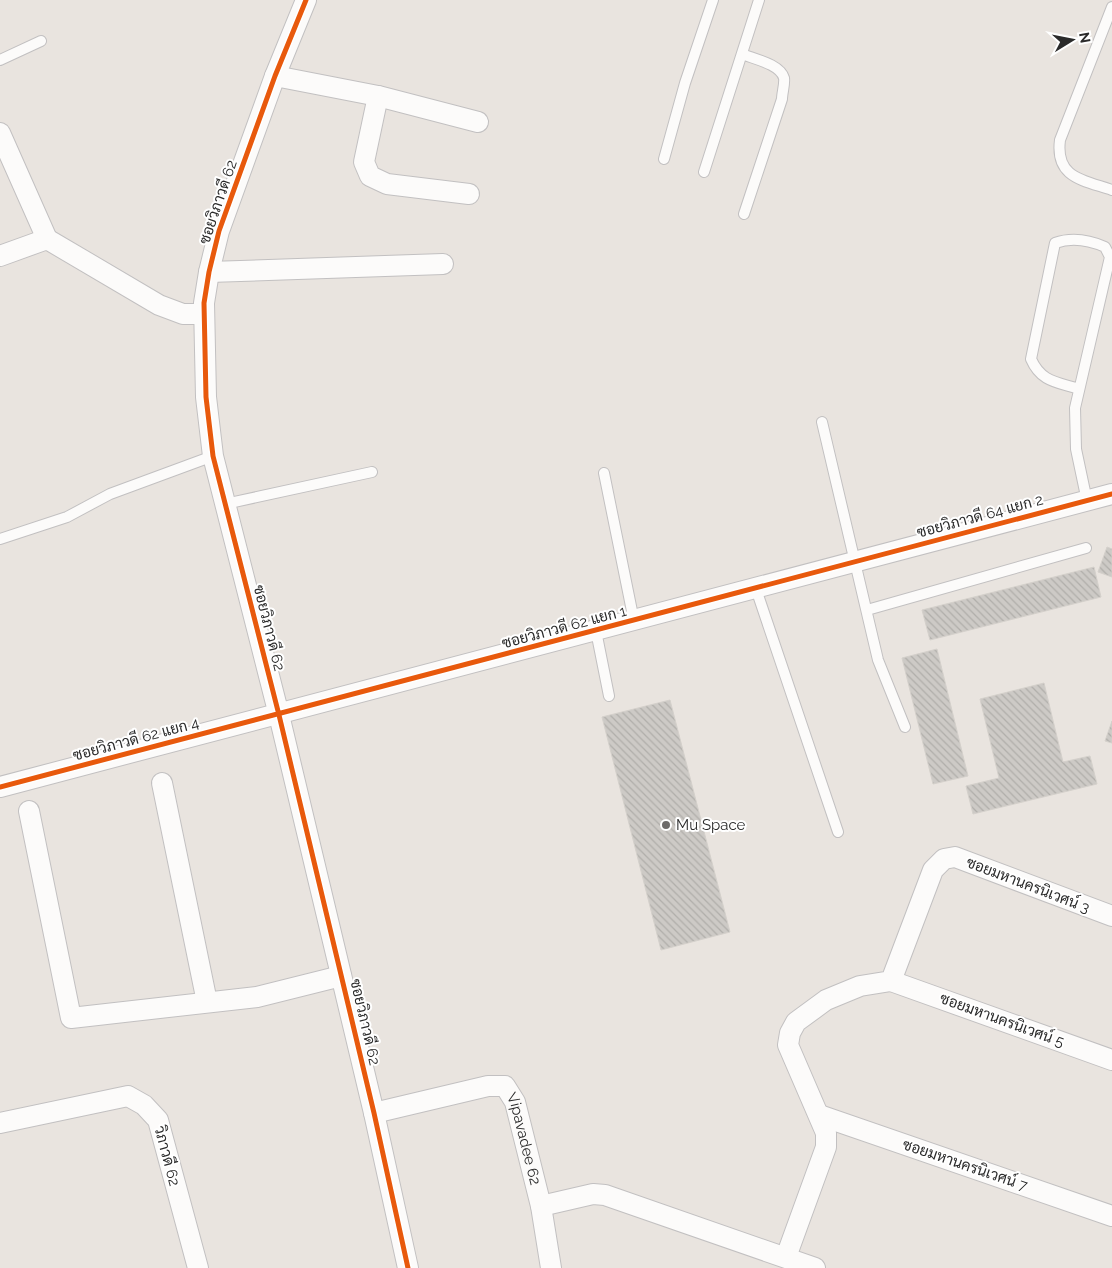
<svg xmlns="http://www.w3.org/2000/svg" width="1112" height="1268" font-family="Raleway,Sarabun,sans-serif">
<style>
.building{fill:url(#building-back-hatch);stroke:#d4d0cb}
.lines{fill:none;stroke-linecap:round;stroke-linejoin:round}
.lane-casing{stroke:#c2c0c1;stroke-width:12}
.street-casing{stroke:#c2c0c1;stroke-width:22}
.lane{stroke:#fcfbfa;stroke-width:10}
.street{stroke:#fcfbfa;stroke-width:20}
.cycleway-casing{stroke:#fff;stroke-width:8}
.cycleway{stroke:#e8590c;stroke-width:5}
.poi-dot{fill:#6d6b69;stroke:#fff;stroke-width:2}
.labels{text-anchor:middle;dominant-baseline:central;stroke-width:4;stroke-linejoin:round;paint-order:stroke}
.street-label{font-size:15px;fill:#2a2a2a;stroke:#fff}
.poi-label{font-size:15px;fill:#2a2a2a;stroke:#fff;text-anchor:start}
</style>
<defs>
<pattern id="building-back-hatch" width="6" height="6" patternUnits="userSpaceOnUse" patternTransform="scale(1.25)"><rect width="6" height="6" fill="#cdcac6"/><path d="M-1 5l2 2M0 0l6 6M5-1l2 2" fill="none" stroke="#b0aeaa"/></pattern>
</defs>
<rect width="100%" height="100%" fill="#e9e4df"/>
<path class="building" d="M1107,547L1112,549V577L1098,572Z
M1094,567L1101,597L930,640L922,610Z
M937,649L968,776L933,784L902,658Z
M1044,683L1063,762L1090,756L1097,784L973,814L966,786L999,778L980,699Z
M670,700L730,932L661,950L602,717Z
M1112,721V743L1105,741Z"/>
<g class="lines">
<g class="lane-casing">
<path id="lane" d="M1112,7L1060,140C1055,178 1083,180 1112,190
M742,54C754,59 780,64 784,78C785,84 782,93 782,99L744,214
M0,60L41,41
M664,159L685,83L713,0
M704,172L759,0
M1079,389C1057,382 1041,382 1031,359L1055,243C1072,237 1089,240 1105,247L1110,257L1075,408L1076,449L1087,501
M822,422L878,660L905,727
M604,473L634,621
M225,504L372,472
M0,539L67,517L110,494L213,456
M756,589L838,832
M867,610L1086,548
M596,631L609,696"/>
</g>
<g class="street-casing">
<g id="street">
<path d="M306,0L275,76L219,231L209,272L204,303L206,397L213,456L279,715L374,1113L408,1268"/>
<path d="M275,76L378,96L478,122"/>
<path d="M378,96L364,162L370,176L387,184L469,194"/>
<path d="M0,133L47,239"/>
<path d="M0,256L47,239L159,305L183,314H204"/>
<path d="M209,272L443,264"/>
<path d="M162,783L207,1002"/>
<path d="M0,787L1112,494"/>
<path d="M29,811L71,1018L257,997L341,976"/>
<path d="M891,981L1112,1060"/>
<path id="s1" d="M374,1113L488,1086H505L515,1102L541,1206L551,1268"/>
<path d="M819,1115L1112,1216"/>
<path d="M0,1123L128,1096L144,1105L158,1120L198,1268"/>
<path d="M541,1206L593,1194L605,1195L815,1268"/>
<path d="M786,1257L826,1147V1133L788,1045L790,1033L796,1022L826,1000L860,986L891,981L933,870L944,859L955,857L1112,916"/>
</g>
</g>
<use href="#lane" class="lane"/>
<use href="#street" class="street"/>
<g class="cycleway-casing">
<path id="cycleway" d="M306,0L275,76L219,231L209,272L204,303L206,397L213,456L279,715L374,1113L408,1268
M0,787L1112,494"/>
</g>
<use href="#cycleway" class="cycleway"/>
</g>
<circle class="poi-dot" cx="666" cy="825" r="5"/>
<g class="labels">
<g class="street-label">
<text transform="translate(218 202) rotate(-71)">ซอยวิภาวดี 62</text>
<text transform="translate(980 516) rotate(-15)">ซอยวิภาวดี 64 แยก 2</text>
<text transform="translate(564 627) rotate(-15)">ซอยวิภาวดี 62 แยก 1</text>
<text transform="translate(269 628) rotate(76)">ซอยวิภาวดี 62</text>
<text transform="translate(136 739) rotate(-15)">ซอยวิภาวดี 62 แยก 4</text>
<text transform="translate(1028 885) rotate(21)">ซอยมหานครนิเวศน์ 3</text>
<text transform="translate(1002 1020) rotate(20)">ซอยมหานครนิเวศน์ 5</text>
<text transform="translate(365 1022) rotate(77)">ซอยวิภาวดี 62</text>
<text stroke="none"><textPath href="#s1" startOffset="191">Vipavadee 62</textPath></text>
<text transform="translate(167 1156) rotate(75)">วิภาวดี 62</text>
<text transform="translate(965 1165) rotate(19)">ซอยมหานครนิเวศน์ 7</text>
</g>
<g class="poi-label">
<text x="676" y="825">Mu Space</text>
</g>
</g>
<g transform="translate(1072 40) rotate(80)" stroke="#ffffff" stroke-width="4" paint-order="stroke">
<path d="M0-4L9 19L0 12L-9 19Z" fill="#2a2a2a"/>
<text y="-8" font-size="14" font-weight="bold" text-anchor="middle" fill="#2a2a2a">N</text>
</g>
</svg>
